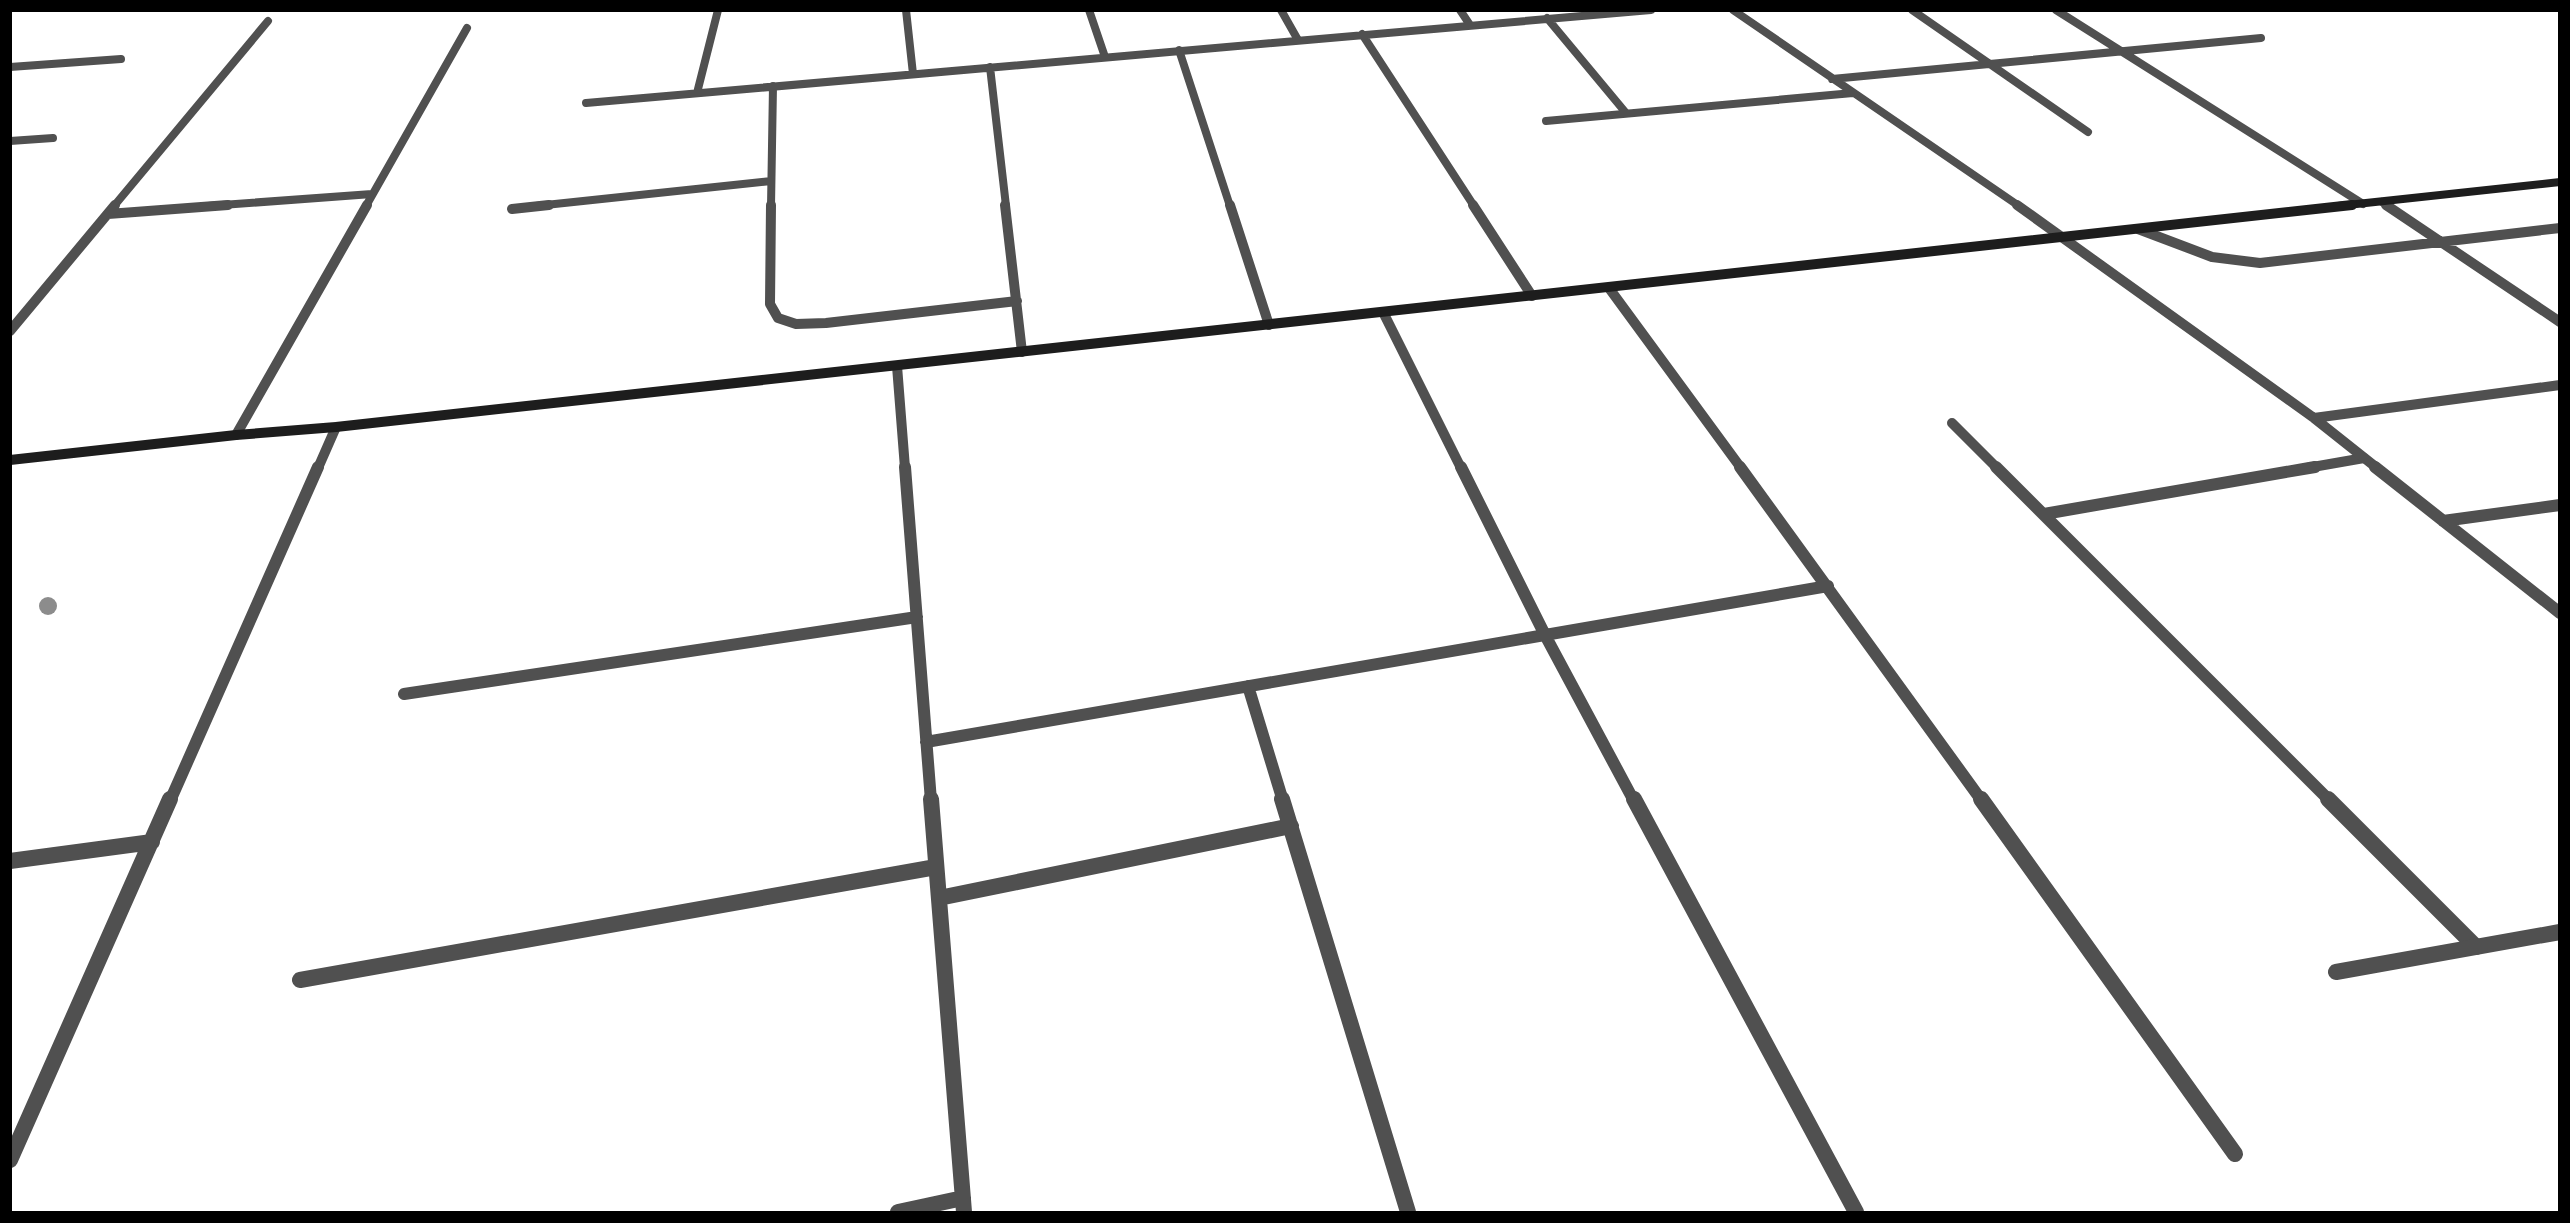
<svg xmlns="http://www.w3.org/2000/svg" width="2570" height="1223" font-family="'PT Sans Narrow',sans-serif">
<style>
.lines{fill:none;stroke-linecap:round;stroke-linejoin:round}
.lane-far2{stroke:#505050;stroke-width:10}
.lane-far1{stroke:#505050;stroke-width:12}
.lane{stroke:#505050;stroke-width:16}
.street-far3{stroke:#505050;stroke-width:8}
.street-far2{stroke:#505050;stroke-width:10}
.street-far1{stroke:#505050;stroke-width:12}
.street{stroke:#505050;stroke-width:16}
.secondary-far1{stroke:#1d1d1d;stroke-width:8}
.secondary{stroke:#1d1d1d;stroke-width:10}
.tree{fill:#8c8c8c}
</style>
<rect width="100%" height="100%" fill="#fff"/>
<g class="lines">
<path class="lane-far2" d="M1952,423L1997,468
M2307,468L2364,458"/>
<path class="lane-far1" d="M1996,467L2330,801
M2044,514L2315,467"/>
<path class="lane" d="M2328,799L2476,947"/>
<path class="street-far3" d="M906,10L913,74
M1089,10L1105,57
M1281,10L1298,40
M1460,10L1470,25
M1733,10L2019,206
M1912,10L2088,132
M2056,10L2363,204
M1547,18L1626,113
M1362,34L1474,206
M1179,50L1230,206
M10,67L121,59
M990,67L1006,206
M1832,79L2261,38
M697,93L718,10
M586,103L1651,10
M1546,121L1853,93
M10,141L53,138
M2382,202L2389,206
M114,206L268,21
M208,206L372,194
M366,206L467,28
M536,206L771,181
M771,206L773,86"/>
<path class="street-far2" d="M771,205L770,304L778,318L796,324L826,323L1017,301
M1005,205L1022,352
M1230,205L1269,325
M1473,205L1532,296
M2017,205L2314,418L2377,468
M2386,205L2560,322
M512,209L549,205
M108,214L228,205
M2138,229L2212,257L2260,263L2560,228
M1609,288L1741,468
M1383,312L1461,468
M10,331L115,205
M897,366L905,468
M2314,418L2560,385
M236,435L367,205
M318,468L336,427"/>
<path class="street-far1" d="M905,467L931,801
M1461,467L1545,635L1634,801
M1740,467L1982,801
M2375,467L2560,613
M2443,521L2560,505
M1248,686L1283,801
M404,694L917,617
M926,742L1828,586
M170,801L318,467"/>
<path class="street" d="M931,799L964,1212
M1282,799L1408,1212
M1634,799L1856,1212
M1981,799L2235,1154
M10,861L152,842
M939,898L1291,826
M2336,972L2560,932
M300,980L936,867
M10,1160L170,799
M898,1212L963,1198"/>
<path class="secondary-far1" d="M2338,206L2560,182"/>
<path class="secondary" d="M10,460L236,435L336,427L2352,205"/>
</g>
<circle class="tree" cx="48" cy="606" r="9"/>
<rect width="2570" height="1223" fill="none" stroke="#000000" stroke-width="24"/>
</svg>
